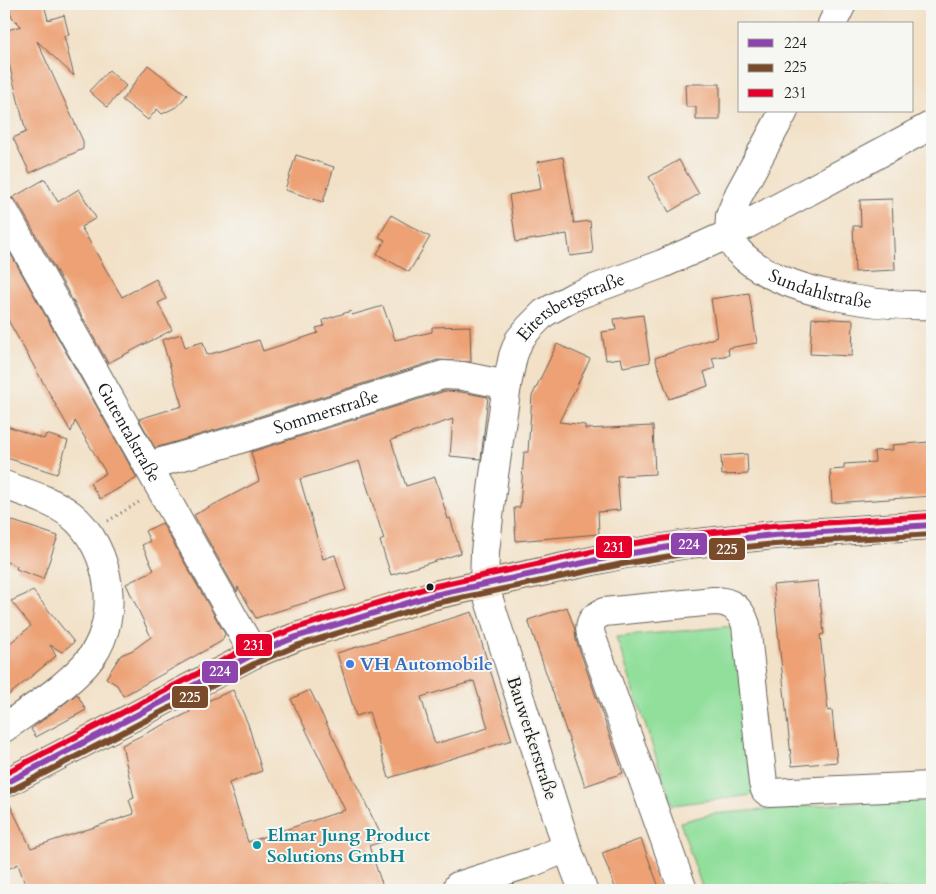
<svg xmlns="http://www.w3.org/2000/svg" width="936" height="894" font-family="Cardo,serif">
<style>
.green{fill:#92df9c;stroke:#577e5c}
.building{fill:#eda175;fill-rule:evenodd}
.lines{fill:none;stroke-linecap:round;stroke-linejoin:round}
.minor-casing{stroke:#676158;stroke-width:30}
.major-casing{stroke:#676158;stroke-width:30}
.path{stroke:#676158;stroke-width:3;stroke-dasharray:1 4;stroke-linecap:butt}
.minor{stroke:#fff;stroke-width:28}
.major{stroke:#fbbd6e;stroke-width:28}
.bus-1-casing{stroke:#f6f6f2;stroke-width:10}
.bus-2-casing{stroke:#f6f6f2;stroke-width:10}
.bus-3-casing{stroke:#f6f6f2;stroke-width:10}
.bus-1{stroke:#8e44ad;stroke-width:6}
.bus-2{stroke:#7a4b2a;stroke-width:6}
.bus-3{stroke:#e4002b;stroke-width:6}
.bus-dot{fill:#1c1c1c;stroke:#f6f6f2;stroke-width:2}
.shop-dot{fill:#3f7fe0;stroke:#f6f6f2;stroke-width:2}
.culture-dot{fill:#0f9aa8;stroke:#f6f6f2;stroke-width:2}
.labels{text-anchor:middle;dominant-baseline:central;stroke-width:4;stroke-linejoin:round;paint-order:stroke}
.street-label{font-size:18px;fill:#1c1c1c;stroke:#f6f6f2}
.shop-label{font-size:18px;font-weight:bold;fill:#366cbe;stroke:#f6f6f2;text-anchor:start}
.culture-label{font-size:18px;font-weight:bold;fill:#0d838f;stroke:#f6f6f2;text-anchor:start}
.line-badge{stroke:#f6f6f2;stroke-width:2}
.badge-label{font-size:14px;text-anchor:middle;font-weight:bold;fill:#fff}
</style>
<rect width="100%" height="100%" fill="#f6f6f2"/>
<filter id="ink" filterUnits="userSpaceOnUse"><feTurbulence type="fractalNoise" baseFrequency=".02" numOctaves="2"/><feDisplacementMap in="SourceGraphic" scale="10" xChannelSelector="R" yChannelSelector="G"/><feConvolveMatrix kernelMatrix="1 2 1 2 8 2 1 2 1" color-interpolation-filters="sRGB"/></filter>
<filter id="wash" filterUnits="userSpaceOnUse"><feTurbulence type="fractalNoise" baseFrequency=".0096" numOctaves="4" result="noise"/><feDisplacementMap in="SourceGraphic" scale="20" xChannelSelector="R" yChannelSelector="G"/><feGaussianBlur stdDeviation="1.12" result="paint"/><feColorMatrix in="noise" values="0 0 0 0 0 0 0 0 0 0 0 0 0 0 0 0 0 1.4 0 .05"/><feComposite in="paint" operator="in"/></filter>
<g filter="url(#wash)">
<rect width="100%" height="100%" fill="#f2e1c7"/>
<path class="green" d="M735,626L753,795L672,805L616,637Z
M932,796V890H703L680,822L712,814Z"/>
<g id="blocks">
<path class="building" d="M8,4H44L48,20L64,15L69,35L64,36L74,76L37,41L83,141V149L30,173L13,138L26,132L4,44V31L21,26L12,17Z
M148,65L187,95L178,106L162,114L157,109L148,120L122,100Z
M109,70L126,86L107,107L89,91Z
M685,84H720V120H696V107H686Z
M296,155L334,167L323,202L285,190Z
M563,157L574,223L590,221L593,253L570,256L567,234L516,242L509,195L541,189L537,162Z
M679,160L699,194L669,212L649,177Z
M45,179L58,202L79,189L96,218L81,227L122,297L156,279L166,299L158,303L172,330L108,363L18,203L12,198Z
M892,199L895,270L855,272L853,226H861L860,200Z
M391,215L430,237L409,272L377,254L385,240L379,237Z
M4,242L137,478L100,499L90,483L106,473L75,421L71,432L4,313Z
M749,293L757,343L728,348L729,355L712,358L715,368L704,372L708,386L669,399L655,358L717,337L711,299Z
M383,306L395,340L432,332V327L470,326L471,362L438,360L229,426L155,448L139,419L182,406L162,340L181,334L185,347L203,342L207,355L259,340L263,351L318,333L316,328L324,326L323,320L351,311L352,315Z
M643,315L650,362L623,367L621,358L606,360L602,332L616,330L614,319Z
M812,318L853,320L852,356L810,354Z
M557,344L590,359L559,422L585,425V429L653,426L655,474L617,476L620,510L598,512L599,534L516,541L514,508L520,507L524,452H528L532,396Z
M445,391L461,392L488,397L481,459L450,456L453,419L391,440L406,486L435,477L448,519L450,518L461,553L391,575L380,541L384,539L359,461L300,479L323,559L335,555L346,590L256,618L238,587L237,592L194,515L259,481L251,452Z
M4,425L44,439L46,434L68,441L57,474L4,457Z
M930,442L931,457H932V496L832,503L830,470L844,469V464L875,462L874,451L893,450L892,445Z
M747,454L748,474L722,475L721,456Z
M4,518L58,536L43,579L16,569L17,566L4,561Z
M162,523L225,634L222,641L123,696L117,685L106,678L121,655L133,650L151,637L126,584L154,570L142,545L150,541L145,531Z
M818,581L824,634L820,635L828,711L832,710L837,762L792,766L773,585Z
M33,591L74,642L62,652L50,645L56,656L4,699V648L31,626L11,601Z
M567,607L575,630L576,640L623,773L585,786L528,620Z
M472,612L512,740L389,778L369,712L356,716L337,653ZM474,681L488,728L435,744L421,697Z
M233,690L248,724L262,771L229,783L248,842L345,810L291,699L310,690L384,841L369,846L384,890H27L18,864L4,871V800L7,799L31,848L134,814L129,800L134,798L122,745L190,712L189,709Z
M77,694L86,710L36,737L31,729Z
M641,839L660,890H616L602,853Z"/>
</g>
</g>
<g filter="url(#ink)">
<use href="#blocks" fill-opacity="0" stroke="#676158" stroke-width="1"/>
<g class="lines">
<g class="minor-casing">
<g id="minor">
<path d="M832,24L842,4"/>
<path id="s1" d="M4,211L254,654"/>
<path id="s2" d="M729,234C731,240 734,247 738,251C777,293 877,307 932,305"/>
<path d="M729,234L730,216L739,194L784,111"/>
<path id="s3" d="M148,466L234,441L443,375L463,376L507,385"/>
<path d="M4,485C26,493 51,500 70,514C113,548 123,624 85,665C62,690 31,709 4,728"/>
<path d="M460,890L458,886L533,862L567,848"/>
<path id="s4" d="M583,890L567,848L484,584L485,552L493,482L507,385L513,356L519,340L529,328L544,313L575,296L662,264L729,234L932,125"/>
<path d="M683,890L591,635C588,622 593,617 604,612L714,601C731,601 741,609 746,625L763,783L765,790L769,793L932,786"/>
</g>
</g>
<g class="major-casing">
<path id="major" d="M4,784L254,654L296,637L430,596L620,555L688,544L774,535L932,525"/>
</g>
<path class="path" d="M108,521L139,502"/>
<use href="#minor" class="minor"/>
<use href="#major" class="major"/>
<g class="bus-1-casing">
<path id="bus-1" d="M4,784L254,654L296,637L430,596L620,555L688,544L774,535L932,525"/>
</g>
<g class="bus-2-casing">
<path id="bus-2" d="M8,792L258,662L299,645L432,604L622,564L689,553L775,544L932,534"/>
</g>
<g class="bus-3-casing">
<path id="bus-3" d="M4,774L251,646L293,629L427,588L618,546L687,535L773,526L931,516"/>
</g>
<use href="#bus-1" class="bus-1"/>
<use href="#bus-2" class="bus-2"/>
<use href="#bus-3" class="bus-3"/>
</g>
</g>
<circle class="bus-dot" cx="430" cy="587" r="4.5"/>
<circle class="shop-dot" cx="350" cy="664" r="5"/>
<circle class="culture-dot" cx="257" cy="845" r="5"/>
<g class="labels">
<g class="street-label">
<text stroke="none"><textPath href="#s2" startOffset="112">Sundahlstraße</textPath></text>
<text stroke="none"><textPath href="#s4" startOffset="632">Eitersbergstraße</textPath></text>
<text stroke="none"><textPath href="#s3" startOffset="186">Sommerstraße</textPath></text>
<text stroke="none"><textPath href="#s1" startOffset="254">Gutentalstraße</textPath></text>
<text transform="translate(532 738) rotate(72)">Bauwerkerstraße</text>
</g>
<g class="shop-label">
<text x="360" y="664">VH Automobile</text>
</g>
<g class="culture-label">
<text x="267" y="835">Elmar Jung Product<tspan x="267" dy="21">Solutions GmbH</tspan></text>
</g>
</g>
<g class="line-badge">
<rect x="670" y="532" width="38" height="24" rx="5" fill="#8e44ad"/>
<rect x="595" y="535" width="38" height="24" rx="5" fill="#e4002b"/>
<rect x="708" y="537" width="38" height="24" rx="5" fill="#7a4b2a"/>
<rect x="235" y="633" width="38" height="24" rx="5" fill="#e4002b"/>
<rect x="201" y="660" width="38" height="24" rx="5" fill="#8e44ad"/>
<rect x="171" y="685" width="38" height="24" rx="5" fill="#7a4b2a"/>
</g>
<g class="badge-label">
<text x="689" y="549">224</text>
<text x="614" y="552">231</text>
<text x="727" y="554">225</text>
<text x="254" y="650">231</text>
<text x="220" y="676">224</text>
<text x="190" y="702">225</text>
</g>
<rect width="936" height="894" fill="none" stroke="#f6f6f2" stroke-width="20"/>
<rect x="738" y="22" width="175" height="90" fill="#f6f6f2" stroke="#9f9f9c"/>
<rect x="748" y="39" width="25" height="8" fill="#8e44ad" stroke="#9f9f9c"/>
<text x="784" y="48" font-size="15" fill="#1c1c1c">224</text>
<rect x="748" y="64" width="25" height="8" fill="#7a4b2a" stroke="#9f9f9c"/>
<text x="784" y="72" font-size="15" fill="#1c1c1c">225</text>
<rect x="748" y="89" width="25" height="8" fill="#e4002b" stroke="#9f9f9c"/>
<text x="784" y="98" font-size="15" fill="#1c1c1c">231</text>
</svg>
